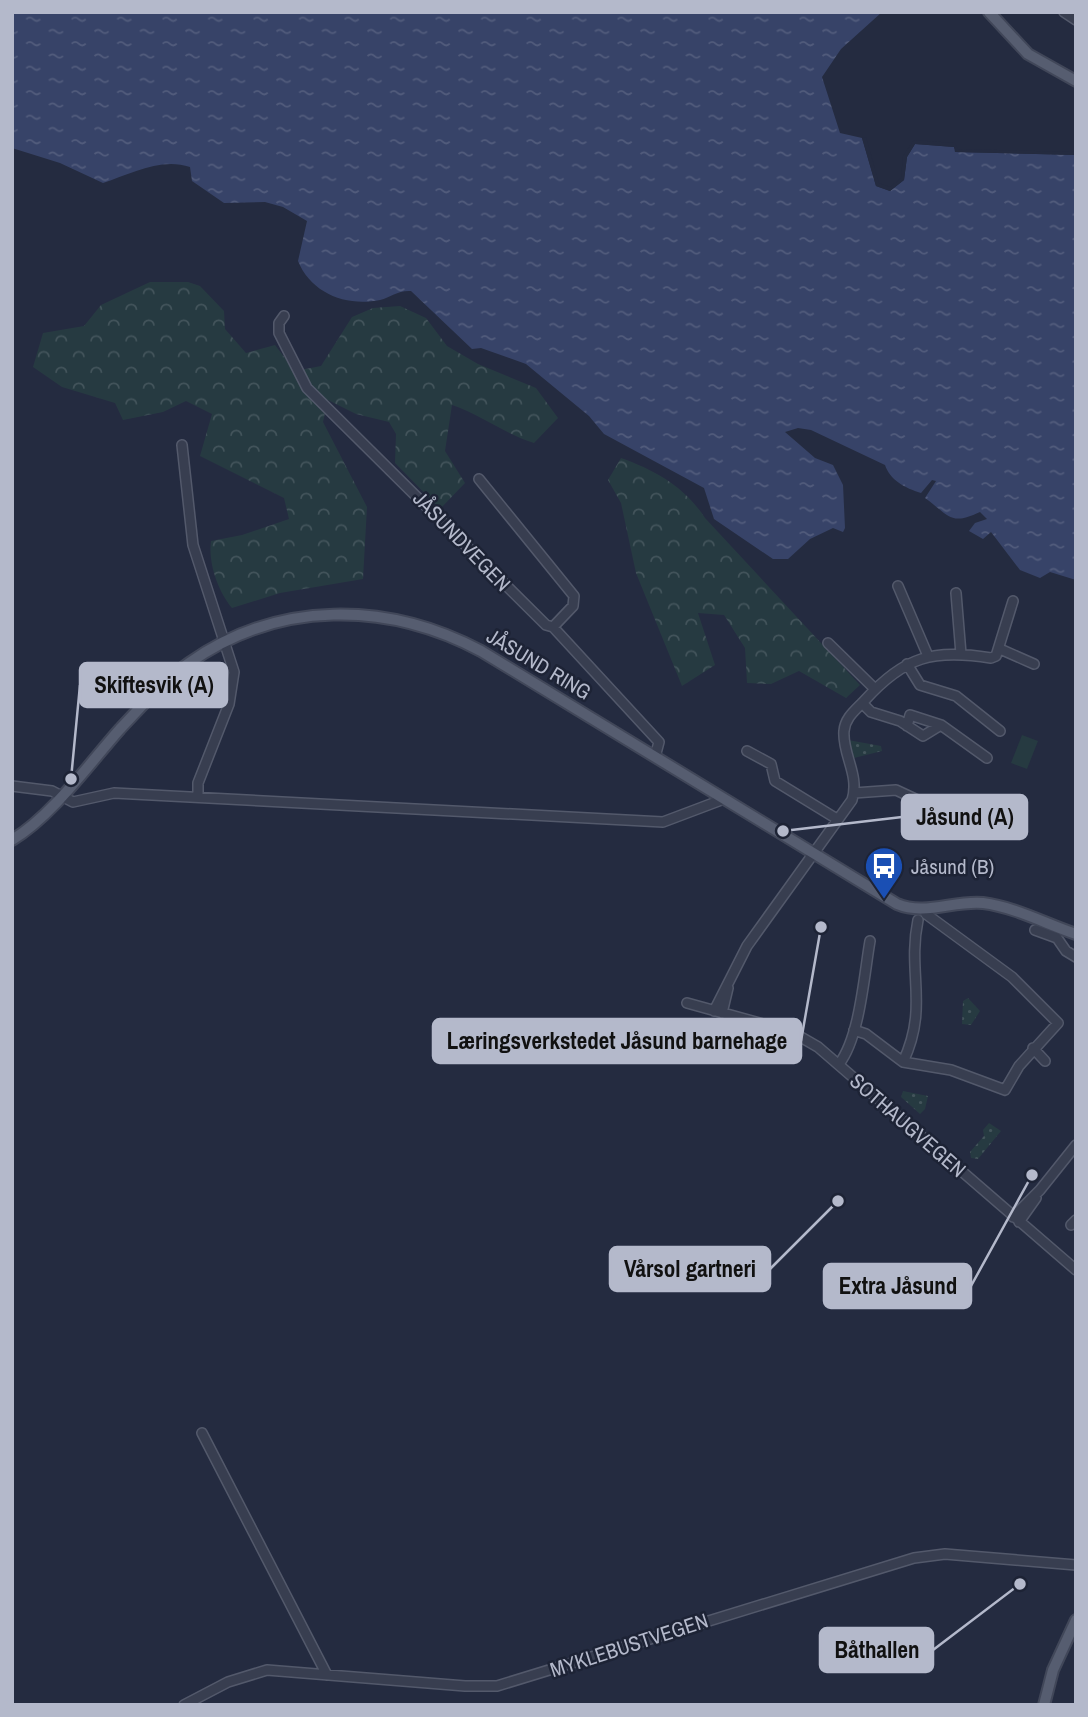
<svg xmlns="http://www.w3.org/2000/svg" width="1088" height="1717" font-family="'Archivo Narrow',sans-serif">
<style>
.forest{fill:url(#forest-crowns)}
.park{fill:url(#park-dots)}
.pitch{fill:#263a41}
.water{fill:url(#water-ripples)}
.pier{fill:#242b40}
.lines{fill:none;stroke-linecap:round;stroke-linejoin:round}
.minor-casing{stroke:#53596b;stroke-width:12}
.major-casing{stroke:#414759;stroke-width:14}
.minor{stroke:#383e50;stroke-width:9}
.major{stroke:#565d70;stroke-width:10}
.labels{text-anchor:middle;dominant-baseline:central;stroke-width:5;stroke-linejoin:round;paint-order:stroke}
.street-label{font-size:21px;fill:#b4b9cb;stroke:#1d2335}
.poi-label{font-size:21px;fill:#b4b9cb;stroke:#1d2335;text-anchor:start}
.leader{fill:none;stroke:#b4b9cb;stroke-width:2.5}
.callout-dot{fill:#b4b9cb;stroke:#1d2335;stroke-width:2.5}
.callout{fill:#b4b9cb;stroke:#b4b9cb;stroke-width:2.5}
.callout-label{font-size:23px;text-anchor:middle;font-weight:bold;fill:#111}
</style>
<defs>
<pattern id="forest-crowns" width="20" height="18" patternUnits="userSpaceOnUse" patternTransform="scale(1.75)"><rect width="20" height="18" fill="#263a41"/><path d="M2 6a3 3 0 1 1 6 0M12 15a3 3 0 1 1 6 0" fill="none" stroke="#43545b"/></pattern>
<pattern id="park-dots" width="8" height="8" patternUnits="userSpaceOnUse" patternTransform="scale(1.75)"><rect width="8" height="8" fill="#263a41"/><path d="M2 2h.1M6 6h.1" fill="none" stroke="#43545b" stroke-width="1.8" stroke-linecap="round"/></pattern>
<pattern id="water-ripples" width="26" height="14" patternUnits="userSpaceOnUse" patternTransform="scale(1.75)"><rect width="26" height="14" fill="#374368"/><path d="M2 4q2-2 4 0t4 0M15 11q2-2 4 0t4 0" fill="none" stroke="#525c7c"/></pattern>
</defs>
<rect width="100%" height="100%" fill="#242b40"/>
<path class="forest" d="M150,282H188L200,286L224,311L225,329L246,353L275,345L295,371L321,366L352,317L373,308L400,306L426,318L447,346L478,364L536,388L558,418L534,443C505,434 481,415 452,405L445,451L465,483L440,509L395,463L396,434L389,422L356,414L328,400L323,422L367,507L363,579L280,593L232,608C218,591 208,563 211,541L242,535L289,519L284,498L200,456L212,414L186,401L163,412L123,420L115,403L62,387L33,367L43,333L84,326L101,305Z
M621,458C655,470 685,487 705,518L860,685L846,698L799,671L771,684L747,683L745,648L724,615L698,613L715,665L682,686L636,573L621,503L608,480Z"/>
<path class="park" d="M848,740L881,746L882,751L854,758Z
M968,998L980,1011L971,1025L962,1024L963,1001Z
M903,1091L928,1096L925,1109L920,1114L901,1097Z
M989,1123L1001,1131L978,1159L971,1158L970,1152L984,1136L983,1130Z"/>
<path class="pitch" d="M1022,735L1038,741L1027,769L1011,763Z"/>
<path class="water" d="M12,12H882L841,49L822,77L840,133L862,138L876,186L890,191L904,180L907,157L915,144L954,147L956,152L1076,155V580L1050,572L1040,578L1020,570L991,532L983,539L969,531L975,523L987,519L980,512C950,526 950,516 925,498L936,481L932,480L921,493C905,488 890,480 885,465L811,430L798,428L785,432L815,458L833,465L843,485L845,528L843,532L833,528L810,539L788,559H773L714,519L704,488L604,434L589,416L526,364L481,348L472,349L411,291C398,290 391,297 380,300C346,307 311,293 298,261L307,221L283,207L265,202L224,203L192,181L190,167C161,157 130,174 103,183L60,163L12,148Z"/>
<path class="pier" d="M866,137L879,183L890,187L901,178L903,156L914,140L955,143L958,149L1076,152V155L955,152L954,147L915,144L907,157L904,180L890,191L876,186L862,138Z"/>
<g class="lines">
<g class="minor-casing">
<path id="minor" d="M1064,12L1076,20
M284,316L279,323V333L307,388L546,625L553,627L659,742L655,757
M182,445L193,545L234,672L229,704L198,783V797
M479,479L574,596L573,606L553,627
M898,586L928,656
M956,593L961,654
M828,643L875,689
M1000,649L1034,664
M907,664L920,685L956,696L1000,731
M862,703L871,712L900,721L923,736L941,725
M907,726L910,715L941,725L987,758
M747,751L771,764L775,781L837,819
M12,786L52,791L73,802L114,793L663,822L724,799
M854,793L896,790L924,803
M1035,930L1057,938L1066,951L1076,957
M687,1003L792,1032L818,1047L1076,1270
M714,1011L747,946L852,800C860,775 842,754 844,731C845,717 857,709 865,700C905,656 933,649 991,658L996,656L1013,601
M722,1013L728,988
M854,1030L866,1034L903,1062L951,1070L1005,1090L1019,1066L1058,1023L1012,977L926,914L925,909
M1033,1048L1045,1061
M903,1062C929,1007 907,973 918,920
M839,1064C860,1037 864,975 870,941
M1013,1217L1040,1190L1076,1145
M1019,1222L1036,1198
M1071,1225L1076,1220
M202,1433L327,1675
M184,1705L228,1682L267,1670L465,1686H497L914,1558L945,1554L1076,1565"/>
</g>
<g class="major-casing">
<path id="major" d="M989,12L1028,54L1076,81
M12,840C52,816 89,764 120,729C142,706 163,681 189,663C278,600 387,601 481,651L897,904C925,916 954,900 983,903C1015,907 1046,924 1076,934
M1044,1705L1053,1670L1076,1620"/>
</g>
<use href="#minor" class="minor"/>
<use href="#major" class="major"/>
</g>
<defs>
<g id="bus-pin" transform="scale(2.0125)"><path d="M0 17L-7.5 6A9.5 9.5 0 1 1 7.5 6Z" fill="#1a4fb4" stroke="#1d2335"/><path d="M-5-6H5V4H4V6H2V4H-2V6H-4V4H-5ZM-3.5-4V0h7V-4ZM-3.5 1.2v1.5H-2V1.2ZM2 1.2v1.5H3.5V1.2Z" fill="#fff"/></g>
</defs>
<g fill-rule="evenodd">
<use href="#bus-pin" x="884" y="866"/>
</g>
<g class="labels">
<g class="street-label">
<text transform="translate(462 541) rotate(46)">JÅSUNDVEGEN</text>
<text transform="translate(539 664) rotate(31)">JÅSUND RING</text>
<text transform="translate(908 1125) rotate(41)">SOTHAUGVEGEN</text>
<text transform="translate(629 1645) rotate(-18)">MYKLEBUSTVEGEN</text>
</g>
<g class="poi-label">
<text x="911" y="866">Jåsund (B)</text>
</g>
</g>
<path class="leader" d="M71 779L80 685M783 831L902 817M821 927L801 1041M838 1201L770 1269M1032 1175L971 1286M1020 1584L933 1650"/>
<g class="callout-dot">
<circle cx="71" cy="779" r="7"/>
<circle cx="783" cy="831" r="7"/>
<circle cx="821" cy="927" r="7"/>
<circle cx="838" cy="1201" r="7"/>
<circle cx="1032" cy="1175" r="7"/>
<circle cx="1020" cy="1584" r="7"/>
</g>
<g class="callout">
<rect x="80" y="663" width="147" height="44" rx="7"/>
<rect x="902" y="795" width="125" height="44" rx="7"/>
<rect x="433" y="1019" width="368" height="44" rx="7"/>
<rect x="610" y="1247" width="160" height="44" rx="7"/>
<rect x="824" y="1264" width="147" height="44" rx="7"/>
<rect x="820" y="1628" width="113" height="44" rx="7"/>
</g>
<g class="callout-label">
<text x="154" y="693">Skiftesvik (A)</text>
<text x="965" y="825">Jåsund (A)</text>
<text x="617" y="1049">Læringsverkstedet Jåsund barnehage</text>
<text x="690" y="1277">Vårsol gartneri</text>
<text x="898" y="1294">Extra Jåsund</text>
<text x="877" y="1658">Båthallen</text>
</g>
<rect width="1088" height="1717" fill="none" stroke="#b4b9cb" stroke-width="28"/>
</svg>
